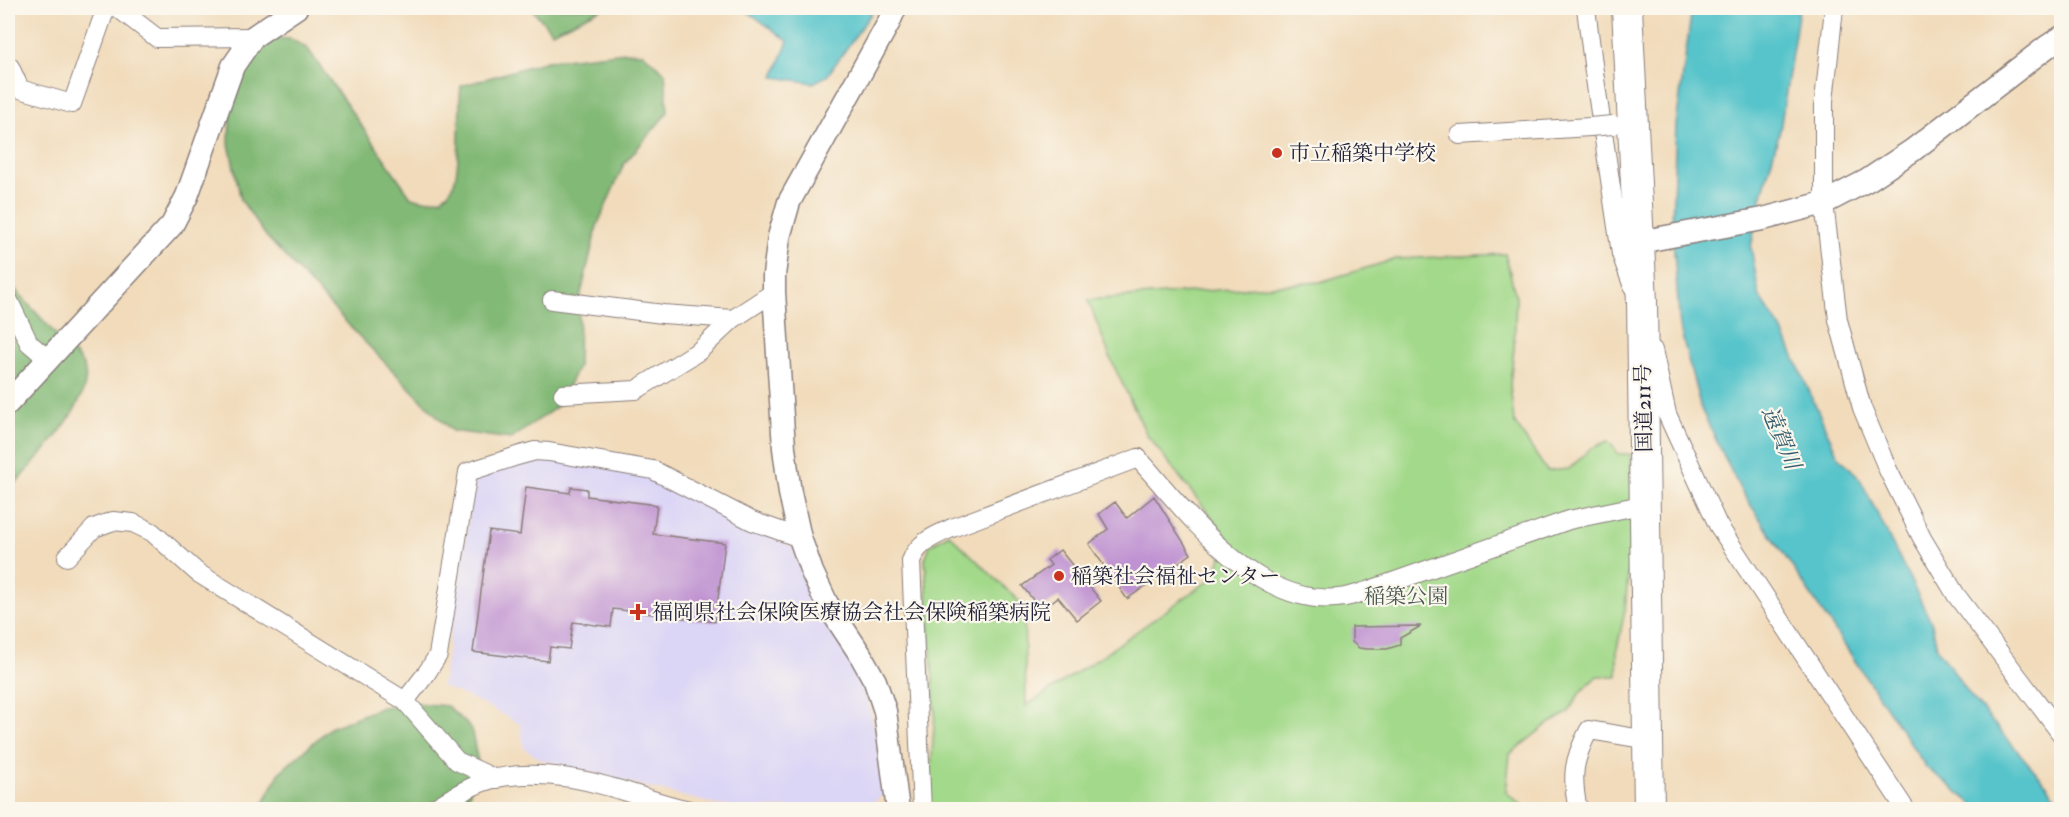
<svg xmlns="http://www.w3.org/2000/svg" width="2069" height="817" font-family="'IM FELL Double Pica','Noto Serif JP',serif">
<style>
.built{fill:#dcd6f6}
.green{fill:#a3d98a;stroke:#627e62;stroke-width:1.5}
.forest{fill:#82b976;stroke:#526e58;stroke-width:1.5}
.water{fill:#56c4ca;stroke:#3c7382;stroke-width:1.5}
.building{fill:#bf93d2}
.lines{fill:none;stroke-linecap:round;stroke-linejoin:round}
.minor-casing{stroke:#8a7e7b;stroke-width:20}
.tertiary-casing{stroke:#8a7e7b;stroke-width:25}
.trunk-casing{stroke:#8a7e7b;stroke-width:32}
.minor{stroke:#fff;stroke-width:18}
.tertiary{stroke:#fff;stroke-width:22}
.trunk{stroke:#fff;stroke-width:30}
.minor-bridge-casing{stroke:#8a7e7b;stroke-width:20;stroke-linecap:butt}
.minor-bridge{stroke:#fff;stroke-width:18}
.poi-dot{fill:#c8321e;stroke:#fbf7ec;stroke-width:2}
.labels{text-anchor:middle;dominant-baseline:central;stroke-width:4.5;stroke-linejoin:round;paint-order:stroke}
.poi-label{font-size:21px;fill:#22223b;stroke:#fbf7ec;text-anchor:start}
.street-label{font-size:21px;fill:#22223b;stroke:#fbf7ec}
.park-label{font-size:21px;fill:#495953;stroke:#fbf7ec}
.water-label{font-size:22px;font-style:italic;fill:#345b6d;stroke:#fbf7ec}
</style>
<rect width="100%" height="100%" fill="#fbf7ec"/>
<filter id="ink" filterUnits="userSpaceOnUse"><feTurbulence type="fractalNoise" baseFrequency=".0167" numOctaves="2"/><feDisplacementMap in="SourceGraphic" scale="12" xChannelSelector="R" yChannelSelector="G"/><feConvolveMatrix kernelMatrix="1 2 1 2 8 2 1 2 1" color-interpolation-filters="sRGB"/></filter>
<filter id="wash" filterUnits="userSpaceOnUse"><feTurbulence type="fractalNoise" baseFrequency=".008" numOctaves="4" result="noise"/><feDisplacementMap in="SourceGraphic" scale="24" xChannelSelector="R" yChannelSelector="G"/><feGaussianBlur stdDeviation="1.35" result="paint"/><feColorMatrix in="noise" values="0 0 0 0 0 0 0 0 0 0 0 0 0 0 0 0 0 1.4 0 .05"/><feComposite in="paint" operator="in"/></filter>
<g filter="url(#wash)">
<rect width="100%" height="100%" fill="#f1dbbb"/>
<path class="built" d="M537,457L654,475L779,541L792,546L808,592L863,681L875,731L884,784V794L873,803L850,808H744L717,805L542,760L524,748L520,724L477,701L442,686L475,480Z"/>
<path class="green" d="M1505,254L1516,297L1514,349L1510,384L1514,422L1547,471L1569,469L1590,449L1608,441L1619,454H1630L1634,505L1625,610L1617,649V676H1597L1579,694L1568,713L1548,724L1510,754L1506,792L1527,809H928L935,712L925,559L930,545L949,534L1024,606L1026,706L1099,658L1215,576L1227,537L1147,435L1112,362L1088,300L1320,282L1396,259Z"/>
<path class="forest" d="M531,8H603L552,32Z
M273,38L291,39L308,49L411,197L423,200L441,199C444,196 449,193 451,189C462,174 458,108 461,86L547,61L626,52L643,53L665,73L668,112L624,164L597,226L579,302L578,367L558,406L511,439L452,431L357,334L266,236L241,200L229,144L230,112L240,82L257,48Z
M8,285H11C30,306 49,326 67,347C72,352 79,358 83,365C100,398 29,468 8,491Z
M415,703L447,706L471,728L478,762L469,795L456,809L260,810L280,772L330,728L382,707Z"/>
<path class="water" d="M732,8H875L827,76L813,83L774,77L788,41L747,11Z
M1692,8H1799L1780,130L1760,202L1751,247L1759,295L1784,334L1838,456L1859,477L1910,579L1932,624L1937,648L1972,698L2047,785L2061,806V809H1979L1926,767L1740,489L1701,409L1680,328L1672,224L1676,125Z"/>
<g id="blocks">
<path class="building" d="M526,487L570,493L571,487L587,489V496L657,505L653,534L725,543L715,622L613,609L611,627L573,622L569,649L550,647L548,661L473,652L489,531L520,535Z
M1154,496L1191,554L1127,599L1089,544L1108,529L1099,514L1115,502L1127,518Z
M1060,550L1101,601L1077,620L1058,597L1041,610L1022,586L1051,565L1047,560Z
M1421,626L1400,638V645L1387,649H1367L1359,648L1352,642V627Z"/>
</g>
</g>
<g filter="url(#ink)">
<use href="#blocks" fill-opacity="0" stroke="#8a7e7b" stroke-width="1.5"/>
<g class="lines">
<g class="minor-casing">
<path id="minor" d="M118,8L157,38L253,37
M1586,8L1594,72L1621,254L1633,287
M1834,8L1824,101V203L1838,320L1862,408L1888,470L1922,538L1956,595L2062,735
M8,67H10L20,89L72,104L106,8
M1460,135L1590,127
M8,299L29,343L49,360
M552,300L663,314L733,319L774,292
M1653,350L1667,414L1718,525L1906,810
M563,394L636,390L699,351L733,319
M67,557L94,528L113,521L133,523L152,532L198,573L405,701L457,761L496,779
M405,701L426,674L438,655L468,472L517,456L535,451L549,452L653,470L752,521L800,538
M431,810C451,798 474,783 497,778C533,771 575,777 610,787C637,794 663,805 690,810
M922,810L911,561C918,542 934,536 952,528L1138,458C1188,514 1259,612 1345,597C1352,596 1360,593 1367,591L1569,520L1646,504
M1578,810C1571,776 1573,760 1589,730L1648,740"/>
</g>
<g class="tertiary-casing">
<path id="tertiary" d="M895,8L888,24L789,202L779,237L774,275V292L784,448L790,493L800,538L812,572L827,604L860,654L875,681L885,711L898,810
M1639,242L1763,219L1824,203L1868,180L1913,150L2048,46L2062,37
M8,403L172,225L187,196L233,66L253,37L296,8"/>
</g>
<g class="trunk-casing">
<path id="trunk" d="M1627,8L1642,302L1649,810"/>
</g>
<use href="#minor" class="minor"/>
<use href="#tertiary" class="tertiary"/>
<use href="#trunk" class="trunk"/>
<g class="minor-bridge-casing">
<path id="minor-bridge" d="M1590,127L1613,125"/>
</g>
<use href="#minor-bridge" class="minor-bridge"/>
</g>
</g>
<g class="poi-dot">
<circle cx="1277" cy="153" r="6"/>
<circle cx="1059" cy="576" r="6"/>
<path d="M635 603h6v6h6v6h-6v6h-6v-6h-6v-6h6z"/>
</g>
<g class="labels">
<g class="poi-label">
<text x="1289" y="153">市立稲築中学校</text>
<text x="1071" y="576">稲築社会福祉センター</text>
<text x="652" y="612">福岡県社会保険医療協会社会保険稲築病院</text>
</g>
<g class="street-label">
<text transform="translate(1644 408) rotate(-91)">国道211号</text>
</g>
<g class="park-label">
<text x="1406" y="596">稲築公園</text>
</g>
<g class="water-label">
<text transform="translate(1781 438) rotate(67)">遠賀川</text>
</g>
</g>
<rect width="2069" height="817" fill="none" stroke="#fbf7ec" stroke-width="30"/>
</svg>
